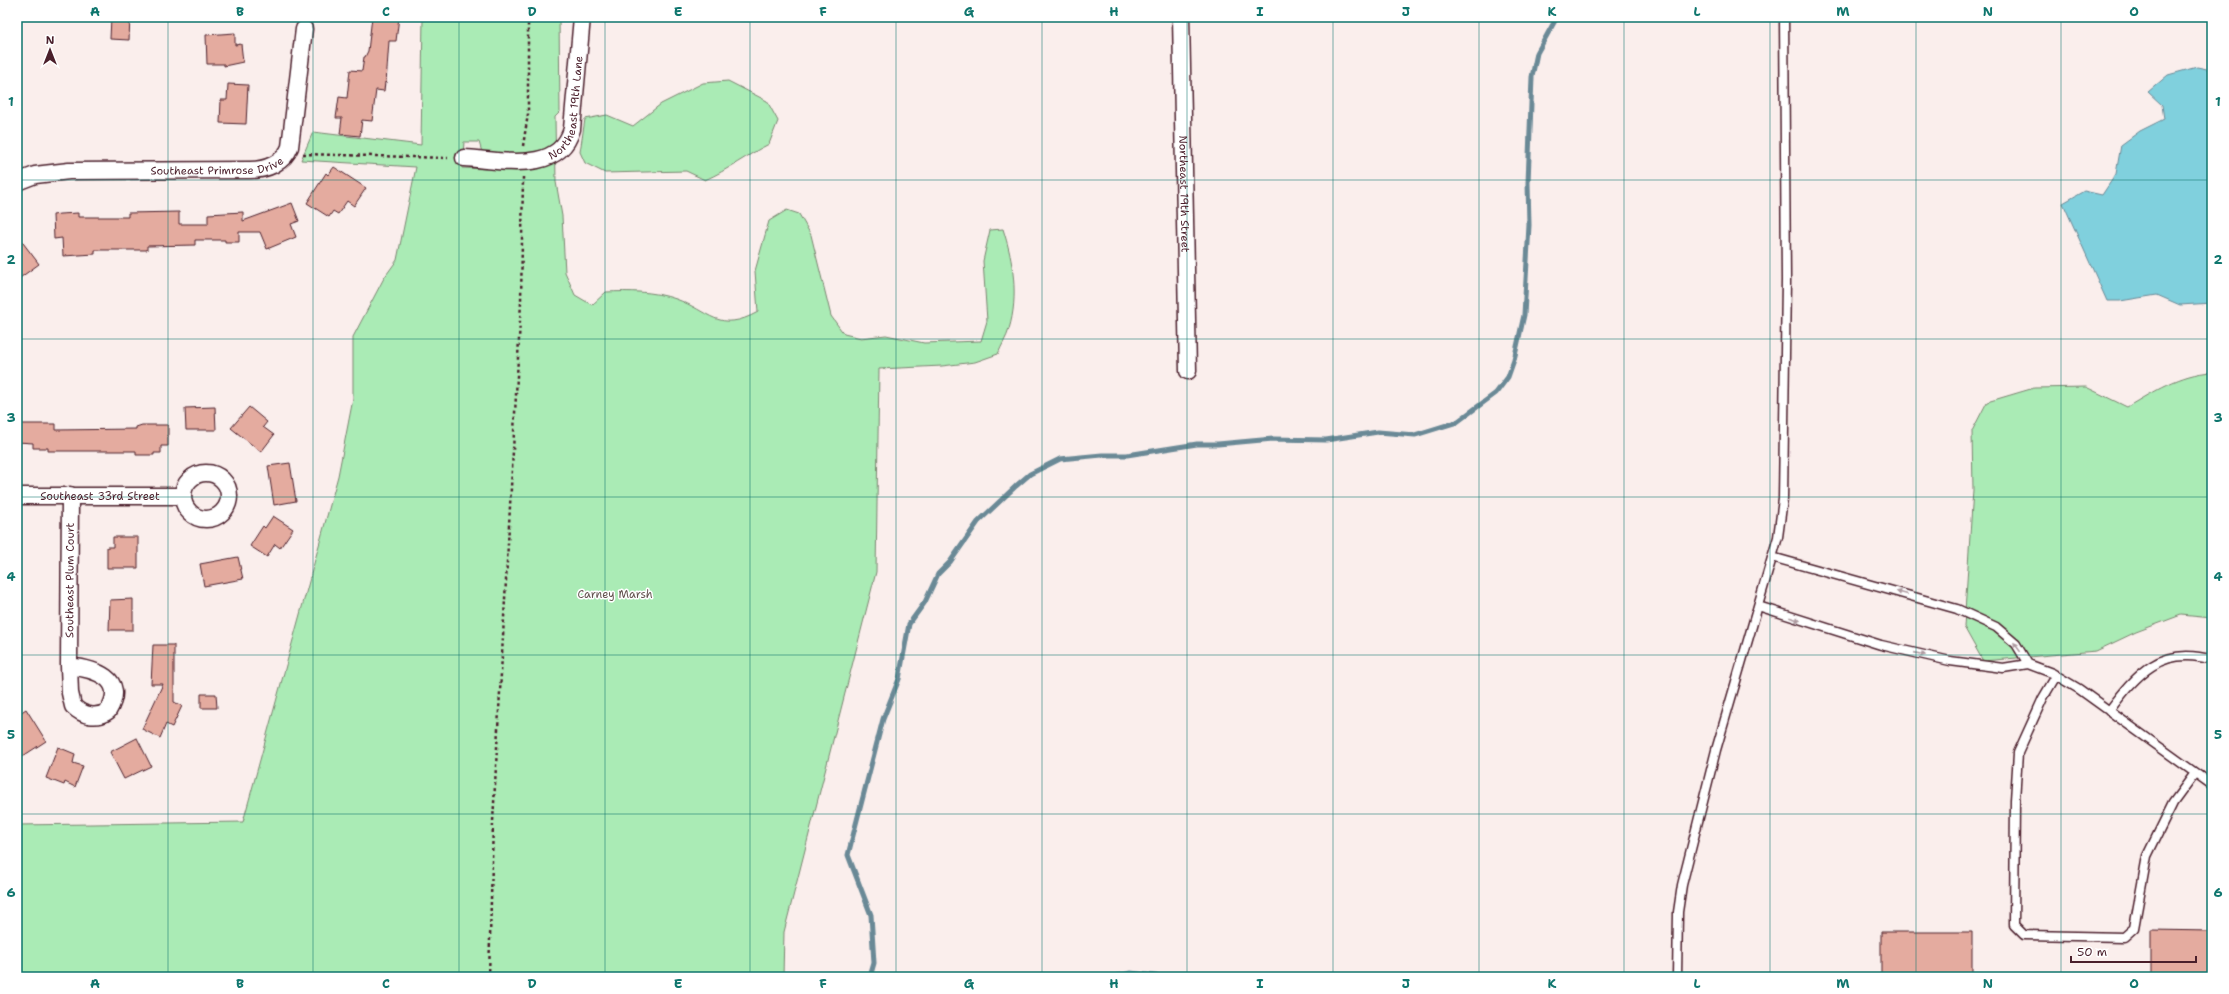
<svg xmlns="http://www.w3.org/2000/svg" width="2229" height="994" font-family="'Shantell Sans',sans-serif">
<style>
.green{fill:#aaebb5;stroke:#7a8570;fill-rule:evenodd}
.water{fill:#80d0dd;stroke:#6a8996}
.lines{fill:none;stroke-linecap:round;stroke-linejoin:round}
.stream{stroke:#6a8996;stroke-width:5}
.building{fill:#e4ab9f;stroke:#4a1f2b}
.lane-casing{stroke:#4a1f2b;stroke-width:11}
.street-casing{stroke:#4a1f2b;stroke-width:19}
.path{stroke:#4a1f2b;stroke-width:2.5;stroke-dasharray:3 3;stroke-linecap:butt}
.lane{stroke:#fff;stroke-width:8}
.street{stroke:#fff;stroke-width:16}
.oneway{fill:#ae9aa0}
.grid{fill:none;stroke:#0f766e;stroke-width:1;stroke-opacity:0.55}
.labels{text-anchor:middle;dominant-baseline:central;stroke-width:3;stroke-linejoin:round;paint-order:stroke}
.street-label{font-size:11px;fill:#4a1f2b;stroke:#fff}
.park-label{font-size:11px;fill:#62524e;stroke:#fff}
.neatline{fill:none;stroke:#0f766e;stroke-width:1.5}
.grid-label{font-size:13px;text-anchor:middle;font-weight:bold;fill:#0f766e}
</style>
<rect width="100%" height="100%" fill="#faeeec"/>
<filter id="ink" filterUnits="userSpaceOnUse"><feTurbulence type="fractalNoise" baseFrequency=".025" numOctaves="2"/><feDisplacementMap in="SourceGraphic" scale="8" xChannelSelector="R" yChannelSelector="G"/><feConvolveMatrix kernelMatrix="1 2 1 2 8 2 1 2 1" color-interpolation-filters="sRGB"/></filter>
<g filter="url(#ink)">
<path class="green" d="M423,17H559L560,112L555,117L556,182L562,216L565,272L575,295L592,305L606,292C629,291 653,291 676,299C710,311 718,334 758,312L755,271L769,221L787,210L799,214L811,235L831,316L844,334L861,338L886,335L924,343L981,341L987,321L983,261L990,230L1003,229C1013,260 1019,296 1009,329C1007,337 1001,346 998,354L975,362L942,366L879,369L876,572L784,932L783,977H17V825L243,822L338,476L353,399V337L384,278L397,260L416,167L301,160L313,132L421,145ZM464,142H479L487,169L462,168Z
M728,81L767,101L778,121L769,144C747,155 728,170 705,180L686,171L605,173L585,163L580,152L585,119L607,115L633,126L661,104L703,83Z
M2212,372V618L2181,615L2136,632L2096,651L1983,661L1964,627L1973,490L1972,431L1987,402L2034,388L2086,387L2127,407C2154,391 2180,374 2212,372Z"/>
<path class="water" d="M2197,67L2212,70V303L2180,305L2157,295L2120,301H2107L2063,203L2084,191L2102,195L2116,174L2121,145L2140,131L2164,119L2162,105L2148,92L2168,75Z
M1131,971L1177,977H1104Z"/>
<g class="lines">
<path class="stream" d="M870,977L874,963L871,915L848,855L883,719L899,679L909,624L925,602L938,574L950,562L978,522L1016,486L1030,474L1060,459L1102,455H1127L1197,444H1218L1273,439L1326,440L1378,432L1415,435L1457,422L1496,393L1508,377L1514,360L1524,315L1529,225L1528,183L1532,77L1537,53L1557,17"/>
</g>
<path class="building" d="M111,17H130L129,40L110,39Z
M372,17H399L396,41H389L386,83L385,82L384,91L376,90L372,121L362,120L360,136L340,134L342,118H336L339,97L347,98L350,70L362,71L364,57H365L368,51Z
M235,33V45L241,44L243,62L224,66V64H207L206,35Z
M228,84L248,85L246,124L220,123L221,100H227Z
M334,167L366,188L354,206L347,201L338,214L333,211L329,217L307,203L326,173L328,175Z
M292,203L299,221L291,224L296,237L267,249L260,232H239V242H225V240H195V245L147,246V250H95V254L63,256L62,238L54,239L53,215L60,214L78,213V217H128V213L179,212V224H208V214L243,212V221Z
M17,235L39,264L17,280Z
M215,407L216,430H186L185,408Z
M249,407L267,422L263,427L274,435L261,452L231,428Z
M17,424H56V430L136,429V427L142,425H168V446H161V453H154V455H136V451H48V448H33V443L17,442Z
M290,463L296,501L274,505L268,466Z
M273,516L293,529L280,548L275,544L267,557L250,546L263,526L265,528Z
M113,537H138V568H107V547H113Z
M238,557L243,579L204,586L200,564Z
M133,599V630H109L110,600Z
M153,645H174V702L182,706L172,727L166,724L160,738L142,729L163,684H151Z
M201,694H216L217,708H201Z
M26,709L46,741L23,756L17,745V715Z
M137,738L151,766L124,779L110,752Z
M58,747L75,754L73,763L83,766L75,787L65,782L64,785L46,778Z
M2151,930L2212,931V977H2151Z
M1881,932H1972V977H1881Z"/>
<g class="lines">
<g class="lane-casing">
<path id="lane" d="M1758,606L1881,645L1950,661L2003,668L2028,664L2016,644L1996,627L1957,609L1772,557
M2028,664L2052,673L2079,689L2212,785
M2056,676L2043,698L2018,753L2015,800L2014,925L2024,935L2124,937L2134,928L2147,856L2173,803L2195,773
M2109,711C2137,674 2161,645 2212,660
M1677,977L1678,912L1682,885L1716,750L1778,537L1783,499L1786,280L1784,17"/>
</g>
<g class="street-casing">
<g id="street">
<path id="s1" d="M1181,17L1188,371"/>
<path id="s2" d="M464,158C501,160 559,175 572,129L582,17"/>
<path id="s3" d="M17,182L35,175L69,171L250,170C266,170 284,163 290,147L304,29"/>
<circle cx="206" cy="496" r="23"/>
<path id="s4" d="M17,496H183"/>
<path id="s5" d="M69,666C94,669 128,678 108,711C97,719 83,716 73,706L70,693L69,666L70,495"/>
</g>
</g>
<path class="path" d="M523,146L528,114V17
M303,154L448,158
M489,977L493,822L521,302L523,177"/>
<use href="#lane" class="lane"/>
<use href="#street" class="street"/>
</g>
<defs><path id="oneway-solid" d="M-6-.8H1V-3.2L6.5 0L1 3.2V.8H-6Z"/></defs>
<g class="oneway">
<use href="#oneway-solid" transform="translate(1902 593) rotate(-165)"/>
<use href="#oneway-solid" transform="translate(1795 619) rotate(18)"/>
<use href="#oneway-solid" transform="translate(2017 647) rotate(-126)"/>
<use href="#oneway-solid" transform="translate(1920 654) rotate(13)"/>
</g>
</g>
<path class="grid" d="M168,17V977M313,17V977M459,17V977M605,17V977M750,17V977M896,17V977M1042,17V977M1187,17V977M1333,17V977M1479,17V977M1624,17V977M1770,17V977M1916,17V977M2061,17V977M17,180H2212M17,339H2212M17,497H2212M17,655H2212M17,814H2212"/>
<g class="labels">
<g class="street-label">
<text stroke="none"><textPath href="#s2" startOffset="141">Northeast 19th Lane</textPath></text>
<text stroke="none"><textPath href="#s3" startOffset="202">Southeast Primrose Drive</textPath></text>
<text stroke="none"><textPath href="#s1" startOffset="177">Northeast 19th Street</textPath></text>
<text stroke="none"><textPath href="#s4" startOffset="83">Southeast 33rd Street</textPath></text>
<text stroke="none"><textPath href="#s5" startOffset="241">Southeast Plum Court</textPath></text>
</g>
<g class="park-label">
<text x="615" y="594">Carney Marsh</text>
</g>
</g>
<rect width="2229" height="994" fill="none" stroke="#fff" stroke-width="44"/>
<g transform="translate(50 50)" stroke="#ffffff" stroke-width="3" paint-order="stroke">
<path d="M0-3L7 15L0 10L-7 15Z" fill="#4a1f2b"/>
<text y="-6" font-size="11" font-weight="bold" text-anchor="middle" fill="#4a1f2b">N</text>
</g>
<path d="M2071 956v6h125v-6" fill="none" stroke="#4a1f2b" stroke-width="2"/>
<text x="2077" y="956" font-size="12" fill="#4a1f2b" stroke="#ffffff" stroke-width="3" paint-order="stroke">50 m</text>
<rect x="22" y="22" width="2185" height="950" class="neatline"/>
<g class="grid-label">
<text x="95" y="16">A</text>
<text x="240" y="16">B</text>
<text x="386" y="16">C</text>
<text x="532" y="16">D</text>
<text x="678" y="16">E</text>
<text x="823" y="16">F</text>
<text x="969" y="16">G</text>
<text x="1114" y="16">H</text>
<text x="1260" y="16">I</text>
<text x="1406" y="16">J</text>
<text x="1552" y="16">K</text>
<text x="1697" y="16">L</text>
<text x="1843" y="16">M</text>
<text x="1988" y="16">N</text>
<text x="2134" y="16">O</text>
<text x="11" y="106">1</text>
<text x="2218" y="106">1</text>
<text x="11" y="264">2</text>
<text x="2218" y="264">2</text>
<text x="11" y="422">3</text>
<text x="2218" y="422">3</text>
<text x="11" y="581">4</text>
<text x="2218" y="581">4</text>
<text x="11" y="739">5</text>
<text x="2218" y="739">5</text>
<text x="11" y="897">6</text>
<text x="2218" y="897">6</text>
<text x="95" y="988">A</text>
<text x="240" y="988">B</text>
<text x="386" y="988">C</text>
<text x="532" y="988">D</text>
<text x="678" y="988">E</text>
<text x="823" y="988">F</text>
<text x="969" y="988">G</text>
<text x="1114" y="988">H</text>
<text x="1260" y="988">I</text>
<text x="1406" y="988">J</text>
<text x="1552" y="988">K</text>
<text x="1697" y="988">L</text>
<text x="1843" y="988">M</text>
<text x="1988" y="988">N</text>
<text x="2134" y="988">O</text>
</g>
</svg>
